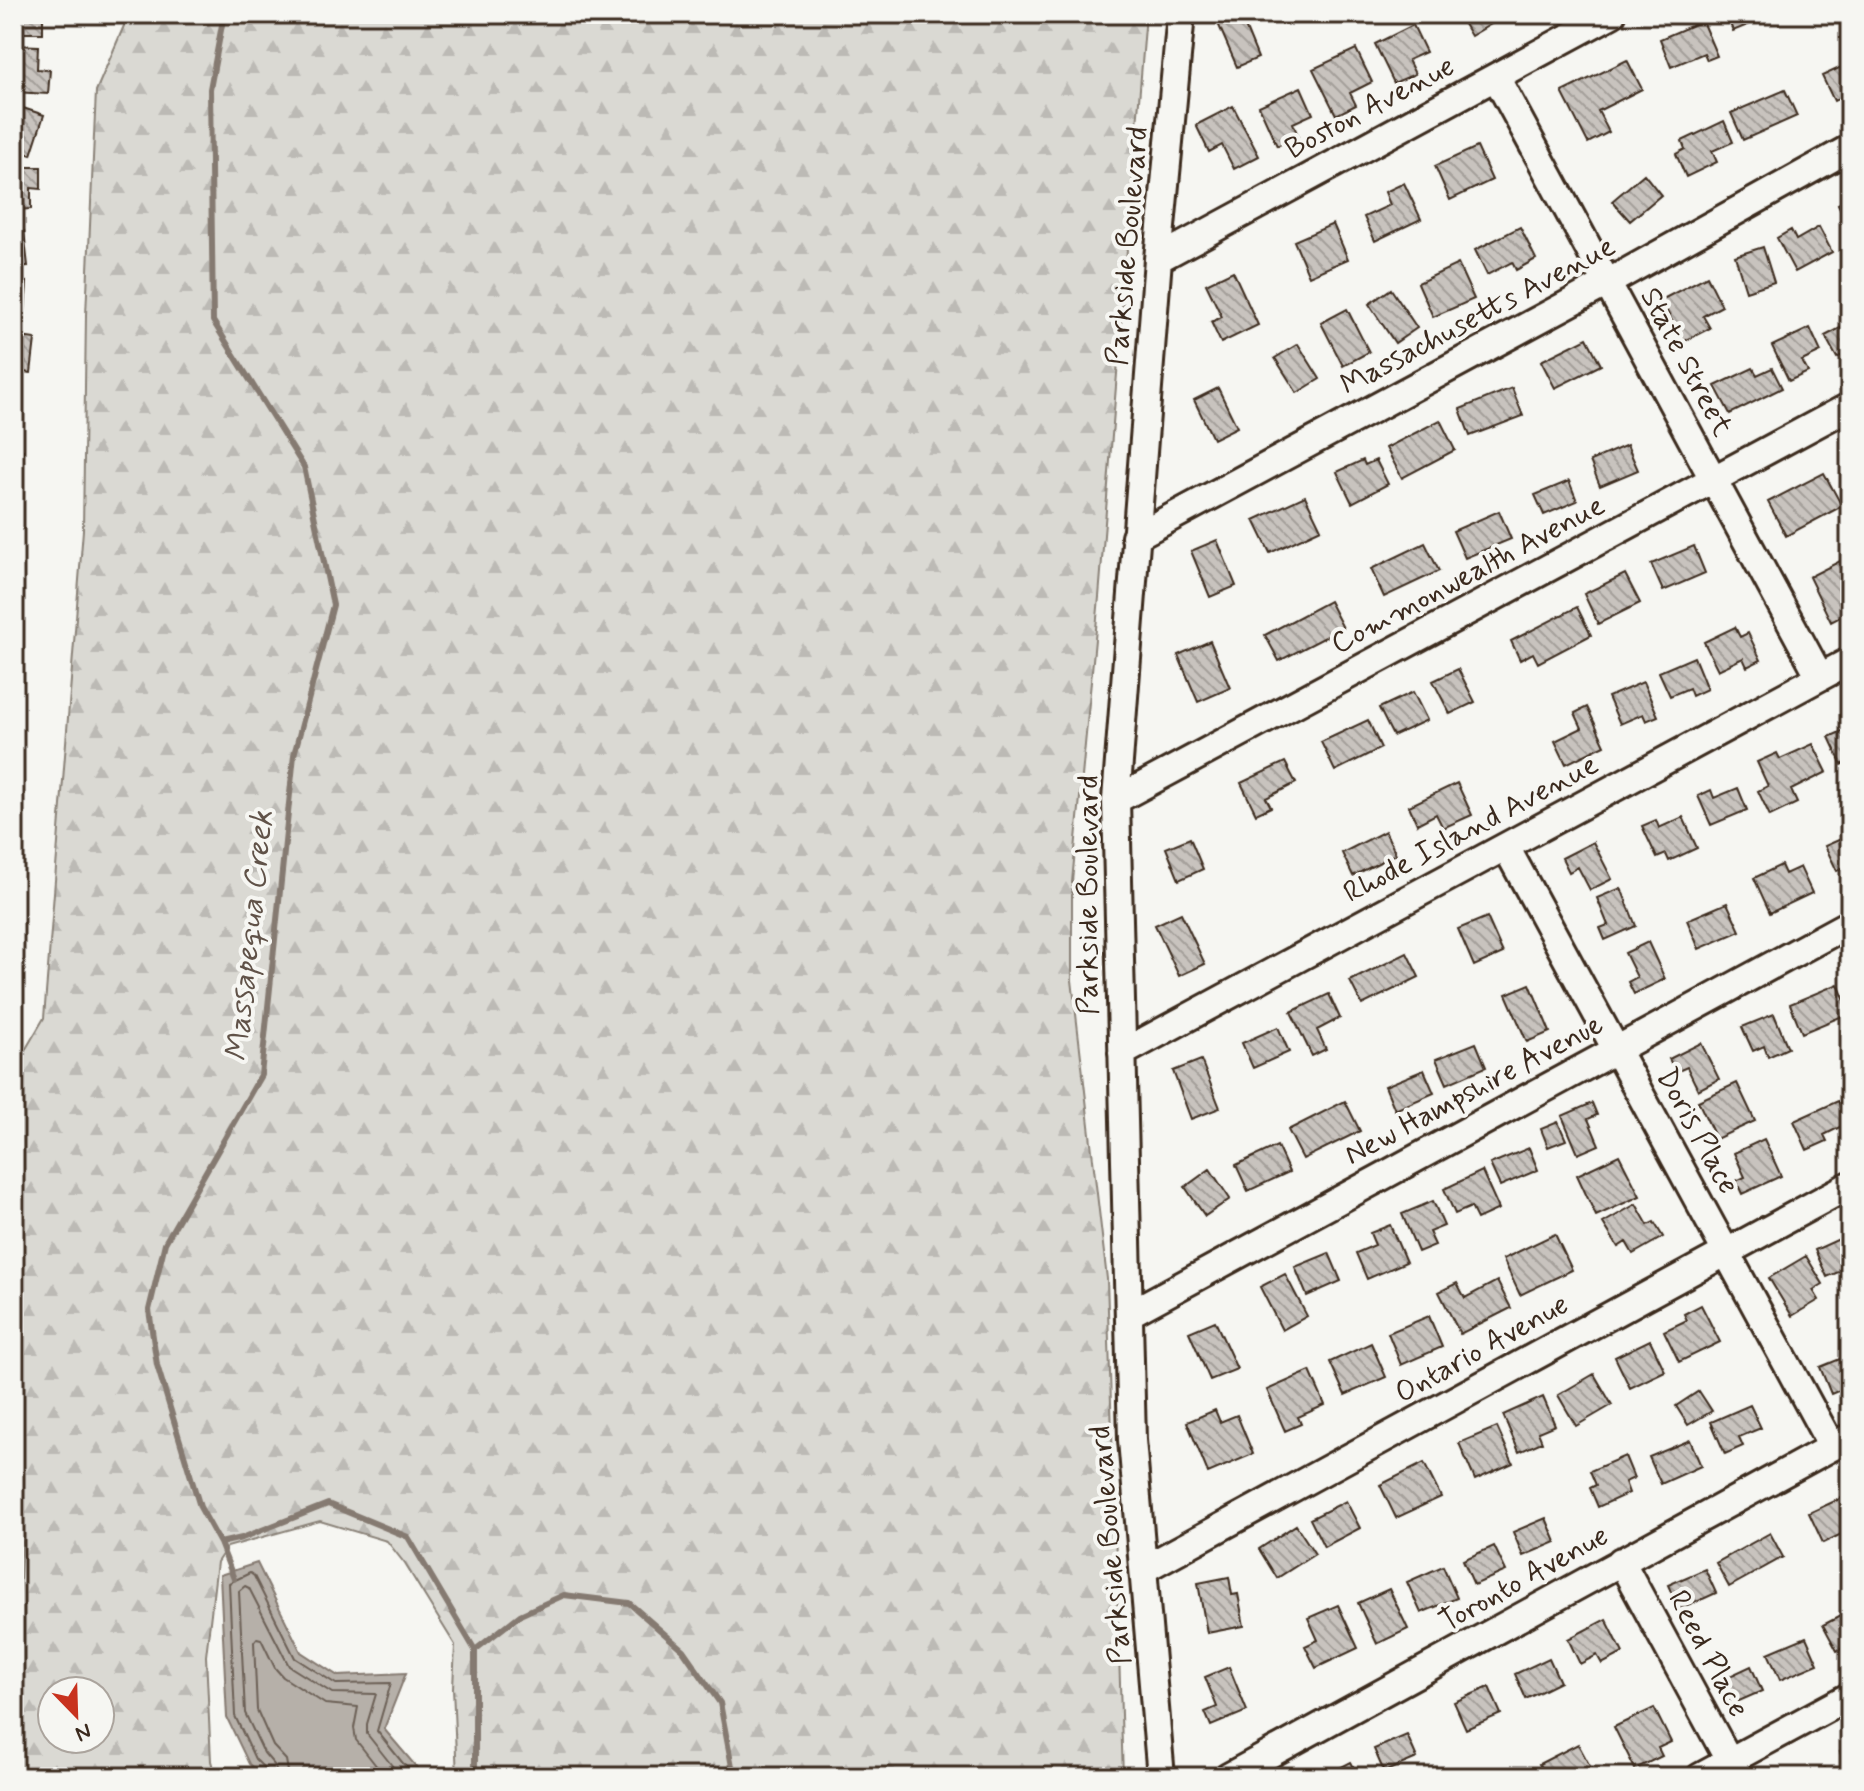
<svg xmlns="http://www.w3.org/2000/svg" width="1864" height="1791" font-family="Mynerve,sans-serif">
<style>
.forest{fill:url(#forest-firs);stroke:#8a8278;stroke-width:2;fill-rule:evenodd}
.water{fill:#b6b0a9;stroke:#857a71;stroke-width:2}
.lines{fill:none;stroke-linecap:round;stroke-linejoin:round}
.shore{stroke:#6c6056;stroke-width:2}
.stream{stroke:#857a71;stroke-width:6}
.building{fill:url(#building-back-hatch);stroke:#3b2a1e;stroke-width:2}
.minor-casing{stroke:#3b2a1e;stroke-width:32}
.minor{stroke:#f6f6f2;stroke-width:26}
.labels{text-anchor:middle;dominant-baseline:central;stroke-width:8;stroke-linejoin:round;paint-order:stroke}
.street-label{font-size:30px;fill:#3b2a1e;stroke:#f6f6f2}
.water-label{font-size:32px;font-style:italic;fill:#605248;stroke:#f6f6f2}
</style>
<defs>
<pattern id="forest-firs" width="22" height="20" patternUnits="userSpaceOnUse" patternTransform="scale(2)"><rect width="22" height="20" fill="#dad9d3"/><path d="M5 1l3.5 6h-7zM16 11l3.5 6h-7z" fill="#bcbab5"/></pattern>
<pattern id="building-back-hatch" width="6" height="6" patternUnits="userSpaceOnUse" patternTransform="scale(2)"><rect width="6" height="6" fill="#c8c3be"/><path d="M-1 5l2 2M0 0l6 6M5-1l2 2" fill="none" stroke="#a49f9a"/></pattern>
</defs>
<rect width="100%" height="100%" fill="#f6f6f2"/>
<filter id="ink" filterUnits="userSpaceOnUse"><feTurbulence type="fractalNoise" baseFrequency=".0125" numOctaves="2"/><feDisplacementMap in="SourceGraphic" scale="16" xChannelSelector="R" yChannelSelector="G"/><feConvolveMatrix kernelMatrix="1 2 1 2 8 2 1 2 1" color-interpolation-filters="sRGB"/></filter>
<g filter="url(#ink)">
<path class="forest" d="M129,14H1146L1099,597L1072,882V980L1107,1279L1123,1777H457L453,1688L455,1645L405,1564L387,1541L320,1521L227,1547L217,1562L206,1656L211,1761L216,1777H14V1688L22,1542L14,1487V1069L44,1018L83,530L86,315L96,91ZM52,1691H100V1739H52Z"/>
<path class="water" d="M257,1563L301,1652L338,1676L406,1673L384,1729L425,1777H263L249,1764L227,1718L220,1575Z"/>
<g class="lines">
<path class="shore" d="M267,1777L266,1770L255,1759L235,1716L229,1583L250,1573L254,1576L295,1658L336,1684L391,1683L377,1731L414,1777
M277,1777L275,1766L264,1753L245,1713L239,1591L245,1586L249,1588L289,1666L332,1693L376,1694L367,1724V1734L401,1777
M289,1777L286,1760L273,1746L257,1710L254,1642L257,1638L261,1639L275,1668L283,1677L325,1704L358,1707L354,1728L356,1740L385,1777"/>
<path class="stream" d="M224,14L210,89L213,321L304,467L333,605L294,755L261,1075L165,1243L149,1310L157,1365L200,1507L220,1543L242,1538L328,1504L408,1537L475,1650V1777
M220,1543L234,1579
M475,1650L520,1615L564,1595L629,1603L683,1650L720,1703L734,1777"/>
</g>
<path class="building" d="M15,14H43V33H15Z
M1233,14H1240L1258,58L1237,67L1217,21Z
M1458,14H1508L1471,36Z
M1726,14H1764L1765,18L1733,31Z
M1702,21L1717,56L1707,60L1704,53L1671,67L1660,39Z
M1413,25L1426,52L1408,60L1415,74L1394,83L1375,44Z
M14,45L38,46L37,69L50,70L48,94L14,92Z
M1356,49L1372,82L1350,93L1356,105L1336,115L1313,69Z
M1627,60L1642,89L1598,111L1609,132L1588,143L1562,92Z
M1850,63V93L1834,101L1822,76Z
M1301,87L1313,114L1293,123L1298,136L1277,146L1259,106Z
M1785,90L1797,116L1743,140L1731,113Z
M14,105L44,115L31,155L14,149Z
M1233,106L1259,156L1234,169L1222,145L1209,152L1196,125Z
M1724,121L1733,142L1712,151L1717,162L1686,177L1676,154L1685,149L1682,141Z
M1477,147L1492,180L1450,200L1435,166Z
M14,167H41V189L31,188V209L14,210Z
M1644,174L1661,195L1630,221L1612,201Z
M1404,183L1421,219L1375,241L1364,217L1390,205L1385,192Z
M1850,198V229L1838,204Z
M1333,224L1348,259L1309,276L1294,241Z
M1520,227L1536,259L1516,270L1512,262L1487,275L1475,250Z
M1819,227L1832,252L1795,272L1777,238L1791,230L1796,240Z
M24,231L28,266L14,267V232Z
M1763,247L1774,282L1746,291L1735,256Z
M1458,264L1474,299L1433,317L1418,283Z
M1233,271L1258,325L1221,343L1211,322L1222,317L1206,284Z
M1707,276L1722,306L1703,316L1710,328L1683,342L1661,300Z
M14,281L27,282L24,327L14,326Z
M1391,289L1417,328L1395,343L1369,304Z
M1347,309L1369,352L1343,366L1321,323Z
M1850,323V351L1837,358L1825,336Z
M1810,328L1821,352L1802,361L1808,372L1789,381L1772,346Z
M14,336L35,339L31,373L14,371Z
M1587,338L1601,365L1555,388L1541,361Z
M1298,344L1320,379L1297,393L1275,358Z
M1753,368L1757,375L1772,368L1782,388L1730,414L1715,386Z
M1218,388L1237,427L1213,439L1194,400Z
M1512,388L1523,416L1470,436L1460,409Z
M14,390L18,391L15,434H14Z
M1440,420L1455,450L1402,478L1386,448Z
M1627,445L1638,470L1600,486L1590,461Z
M14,449L23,450L20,480L14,479Z
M1363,460L1365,465L1376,460L1388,484L1352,503L1337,472Z
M1824,473L1842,506L1786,536L1768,502Z
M1569,481L1577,501L1544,515L1535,495Z
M1305,496L1321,529L1270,553L1254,520Z
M14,501H19L16,547H14Z
M1499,511L1511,539L1465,558L1453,531Z
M1217,540L1236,586L1210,597L1191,551Z
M1425,543L1439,571L1384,597L1371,569Z
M1694,546L1705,573L1663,591L1651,564Z
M1846,558L1850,566V612L1831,622L1809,577Z
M1625,574L1640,603L1598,624L1584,594Z
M1329,601L1343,628L1279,661L1265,635Z
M1577,607L1591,635L1538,663L1533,653L1520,660L1511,641Z
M1735,627L1740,637L1748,633L1761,660L1747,667L1743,658L1718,670L1704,642Z
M1210,641L1230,688L1198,702L1178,655Z
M1694,657L1707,689L1692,696L1689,688L1670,696L1659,672Z
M1458,669L1475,702L1450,714L1433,681Z
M1643,682L1658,716L1646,721L1643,714L1620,724L1608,697Z
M1413,692L1427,720L1393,736L1379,708Z
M1587,707L1605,745L1566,764L1555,741L1582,728L1575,713Z
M1850,715V761L1842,765L1829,737L1845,730L1841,719Z
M1368,720L1381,748L1335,771L1321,742Z
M1813,744L1827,772L1791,790L1797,803L1770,816L1758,791L1768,786L1757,762L1777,753L1780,759Z
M1285,762L1296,783L1266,798L1271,807L1256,814L1241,783Z
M1457,783L1472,815L1443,828L1436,814L1417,824L1409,806Z
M1738,788L1747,810L1711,825L1698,796L1711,790L1714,798Z
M1683,817L1697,848L1669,861L1666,854L1657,858L1642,826L1656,820L1659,828Z
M1385,831L1396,854L1353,876L1342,853Z
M1850,835V865L1837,871L1825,846Z
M1190,838L1203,869L1179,880L1166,848Z
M1593,842L1612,879L1590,890L1578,867L1569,872L1562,858Z
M1781,865L1785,874L1800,867L1812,893L1770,913L1754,878Z
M1621,888L1636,926L1605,940L1600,928L1608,925L1597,898Z
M1727,903L1740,931L1699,949L1687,920Z
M1181,913L1205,964L1179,976L1155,925Z
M1487,917L1503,953L1474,966L1458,929Z
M1648,942L1665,979L1634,994L1628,982L1637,977L1625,953Z
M1407,953L1419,977L1362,1005L1350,981Z
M1530,984L1550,1032L1527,1042L1506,994Z
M1838,984L1850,1013L1802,1033L1790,1004Z
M1329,994L1340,1018L1317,1030L1326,1049L1312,1056L1291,1012Z
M1774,1014L1788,1048L1768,1057L1764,1046L1753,1051L1742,1027Z
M1278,1027L1289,1052L1253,1068L1242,1043Z
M1476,1043L1486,1067L1447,1084L1436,1059Z
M1701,1043L1719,1079L1698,1090L1687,1067L1676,1072L1669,1059Z
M1201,1060L1220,1108L1191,1119L1173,1071Z
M1424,1070L1434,1093L1395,1110L1385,1086Z
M1737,1083L1755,1121L1716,1139L1698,1101Z
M1345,1101L1360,1131L1303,1159L1288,1130Z
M1838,1101L1848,1123L1824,1135L1827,1141L1807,1150L1794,1121Z
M1592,1103L1597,1115L1588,1119L1599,1145L1578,1154L1562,1116Z
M1558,1122L1566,1140L1548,1147L1541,1129Z
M1764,1139L1781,1176L1742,1194L1736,1181L1745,1177L1734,1153Z
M1277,1146L1289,1172L1248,1191L1236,1165Z
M1529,1148L1538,1170L1500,1186L1490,1164Z
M1619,1155L1640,1196L1596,1216L1577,1175Z
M1210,1169L1230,1199L1205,1216L1185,1187Z
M1482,1171L1499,1209L1477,1219L1471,1207L1455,1214L1444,1189Z
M1433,1201L1444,1226L1429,1232L1435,1245L1418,1252L1402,1214Z
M1636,1204L1648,1225L1654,1222L1663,1237L1633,1254L1626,1242L1618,1247L1603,1223Z
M1390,1225L1406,1262L1367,1279L1356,1253L1375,1245L1370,1233Z
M1555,1234L1572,1270L1520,1295L1503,1259Z
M1850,1234V1267L1827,1277L1815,1250Z
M1329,1253L1341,1281L1307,1296L1295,1267Z
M1806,1256L1823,1284L1813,1290L1819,1300L1792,1316L1769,1278Z
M1285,1274L1307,1316L1282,1330L1260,1287Z
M1497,1281L1511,1308L1460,1334L1439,1292L1457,1283L1465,1298Z
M1701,1305L1720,1342L1679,1362L1664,1331L1687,1320L1684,1314Z
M1429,1316L1442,1347L1401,1365L1388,1333Z
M1215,1321L1237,1369L1210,1380L1189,1332Z
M1650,1340L1665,1371L1630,1388L1615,1357Z
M1371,1343L1386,1377L1345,1395L1330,1362Z
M1850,1355V1386L1831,1394L1820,1367Z
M1310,1371L1325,1405L1298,1417L1301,1424L1285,1431L1267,1390Z
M1594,1374L1612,1405L1576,1426L1558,1395Z
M1699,1391L1712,1411L1688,1425L1676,1406Z
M1543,1397L1555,1425L1538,1432L1542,1442L1519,1452L1503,1415Z
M1750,1405L1761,1428L1739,1437L1743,1446L1725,1454L1711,1422Z
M1215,1410L1220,1422L1237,1415L1253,1454L1208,1473L1187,1422Z
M1497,1427L1513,1463L1475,1480L1459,1443Z
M1690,1440L1701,1466L1661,1484L1649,1457Z
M1625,1456L1634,1478L1625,1482L1629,1493L1598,1507L1590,1488L1596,1485L1590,1471Z
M1424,1463L1441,1497L1396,1518L1380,1485Z
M1850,1494V1530L1823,1543L1809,1513Z
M1346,1501L1360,1528L1324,1547L1310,1519Z
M1546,1518L1556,1542L1523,1556L1513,1532Z
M1296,1525L1315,1554L1277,1578L1259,1549Z
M1770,1533L1783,1557L1729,1587L1716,1563Z
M1494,1546L1506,1571L1474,1585L1463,1560Z
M1443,1566L1457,1598L1421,1613L1407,1582Z
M1705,1569L1716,1593L1679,1610L1668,1585Z
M1229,1577L1232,1595L1238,1594L1244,1626L1207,1633L1198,1583Z
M1389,1589L1408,1629L1377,1644L1358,1603Z
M1338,1605L1358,1648L1316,1668L1305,1646L1318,1640L1308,1618Z
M1850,1611V1645L1837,1651L1823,1625Z
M1606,1619L1623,1653L1602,1664L1597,1655L1580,1664L1568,1639Z
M1806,1637L1818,1664L1780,1680L1768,1653Z
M1549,1658L1560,1682L1526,1699L1515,1674Z
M1751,1666L1762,1691L1730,1705L1719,1681Z
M1229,1667L1247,1711L1211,1726L1205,1712L1217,1707L1205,1677Z
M1489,1687L1501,1714L1466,1729L1454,1702Z
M1654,1708L1671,1742L1658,1748L1662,1756L1635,1769L1614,1727Z
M1407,1735L1417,1758L1384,1772L1374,1749Z
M1578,1744L1591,1768L1573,1777H1546L1539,1764Z
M1850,1747V1776L1840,1752Z
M1351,1762L1359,1777H1322Z
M1825,1768L1829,1777H1805Z"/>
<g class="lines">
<g class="minor-casing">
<path id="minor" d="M1496,77L1820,677
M1158,259L1612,14
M1135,537L1607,283L1850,148
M1116,800L1850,406
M1506,847L1832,1447
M1122,1053L1850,661
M1129,1314L1850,923
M1621,1561L1738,1777
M1144,1569L1850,1185
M1161,1777L1132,1440L1116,800L1158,259L1181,14
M1228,1777L1850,1437
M1700,1777L1850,1696"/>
</g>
<use href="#minor" class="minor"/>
</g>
</g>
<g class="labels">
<g class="street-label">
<text transform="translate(1370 108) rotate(-28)">Boston Avenue</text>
<text transform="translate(1128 246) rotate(-85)">Parkside Boulevard</text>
<text transform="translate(1478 316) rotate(-28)">Massachusetts Avenue</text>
<text transform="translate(1686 362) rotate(62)">State Street</text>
<text transform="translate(1468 575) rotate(-28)">Commonwealth Avenue</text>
<text transform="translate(1471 829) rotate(-28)">Rhode Island Avenue</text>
<text transform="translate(1088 895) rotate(-90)">Parkside Boulevard</text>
<text transform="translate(1474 1090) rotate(-28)">New Hampshire Avenue</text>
<text transform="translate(1697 1131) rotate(61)">Doris Place</text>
<text transform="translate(1482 1349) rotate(-29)">Ontario Avenue</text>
<text transform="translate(1111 1545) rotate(-95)">Parkside Boulevard</text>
<text transform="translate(1524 1579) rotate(-29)">Toronto Avenue</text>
<text transform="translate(1708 1654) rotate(62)">Reed Place</text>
</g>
<g class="water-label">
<text transform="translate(250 936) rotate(-84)">Massapequa Creek</text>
</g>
</g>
<rect width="1864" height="1791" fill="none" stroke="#f6f6f2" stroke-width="48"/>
<rect x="24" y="24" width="1816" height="1743" fill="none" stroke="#3b2a1e" stroke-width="3" filter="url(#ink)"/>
<g transform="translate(76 1715) rotate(157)"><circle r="38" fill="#f6f6f2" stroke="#aba49d" stroke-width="2"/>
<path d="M0-6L14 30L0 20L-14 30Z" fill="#c8321e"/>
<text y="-12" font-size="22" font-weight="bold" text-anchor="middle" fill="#3b2a1e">N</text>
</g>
</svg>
